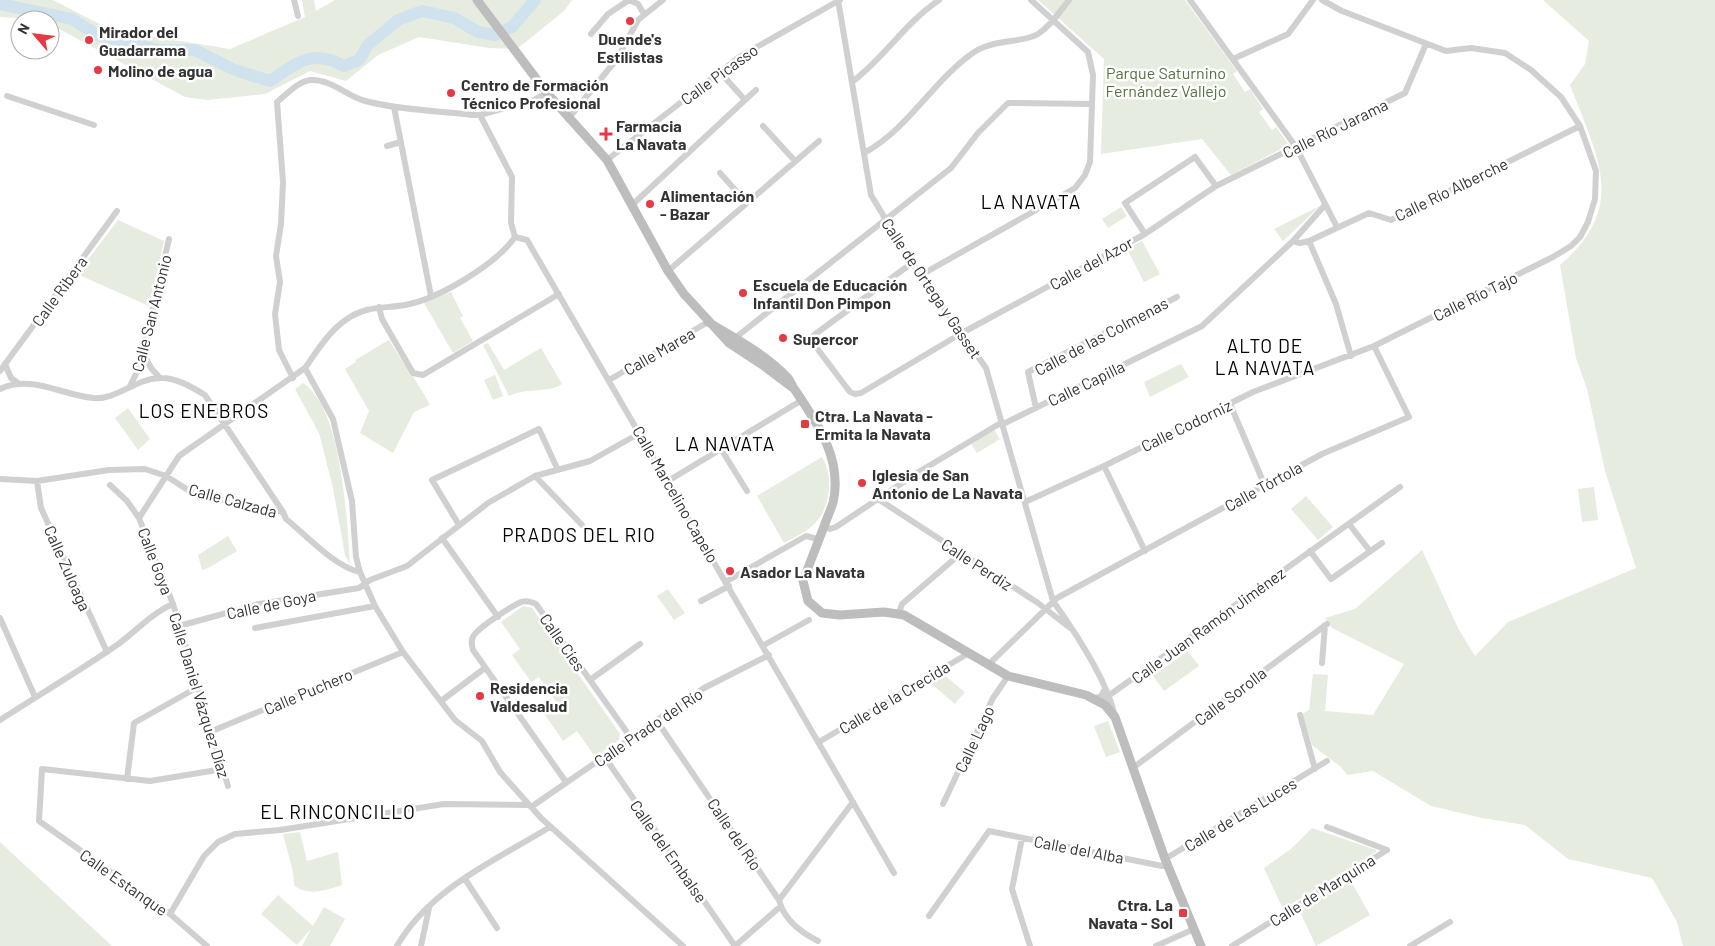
<svg xmlns="http://www.w3.org/2000/svg" width="1715" height="946" font-family="Barlow,sans-serif">
<style>
.green{fill:#e6ecdf}
.lines{fill:none;stroke-linecap:round;stroke-linejoin:round}
.river{stroke:#cfe2ee;stroke-width:12}
.street{stroke:#d0d0d0;stroke-width:6}
.secondary{stroke:#bdbdbd;stroke-width:9}
.poi-dot{fill:#e63946;stroke:#fff;stroke-width:2}
.labels{text-anchor:middle;dominant-baseline:central;stroke-width:5;stroke-linejoin:round;paint-order:stroke}
.poi-label{font-size:16px;font-weight:bold;fill:#333;stroke:#fff;text-anchor:start}
.park-label{font-size:16px;fill:#56703f;stroke:#fff}
.street-label{font-size:16px;fill:#333;stroke:#fff}
.quarter-label{font-size:19px;letter-spacing:1px;fill:#000;stroke:#fff}
</style>
<rect width="100%" height="100%" fill="#fff"/>
<path class="green" d="M0,0H53L111,30L230,49L305,17L302,0H314L316,11L335,0H572L564,11L517,49L489,48L419,37L378,55L346,81L310,71L265,94L207,100L185,97L50,24V20L0,17Z
M1038,0H1185L1237,71L1233,74L1245,92L1250,89L1263,109L1259,112L1272,130L1276,127L1289,145L1231,175L1202,139L1101,154L1104,59Z
M1543,0H1715V946H1683L1677,922L1652,878L1568,859L1525,825L1482,818L1431,806L1373,771L1347,775L1341,767L1312,745L1302,714L1309,710L1313,674L1328,675L1325,711L1373,715L1404,664L1332,628L1325,618L1355,609L1422,550L1458,628L1475,656L1508,622L1636,568L1605,471L1587,389L1576,358L1560,265C1629,206 1597,156 1570,85L1585,64L1589,41Z
M1320,206L1283,241L1274,229Z
M1121,207L1127,216L1108,228L1102,219Z
M118,220L164,241L149,306L77,274Z
M1142,241L1160,274L1144,282L1127,249Z
M451,292L463,316L460,318L473,341L453,353L424,303Z
M389,340C403,363 418,382 430,405L414,412L393,453L360,433L369,411L345,369L356,362L355,360Z
M488,343L504,370L541,348L562,384C547,394 526,387 509,396L483,345Z
M1181,364L1189,377L1150,397L1144,382Z
M495,375L503,396L493,400L484,380Z
M303,383C342,407 347,521 350,565L345,555L333,488L319,433L295,389Z
M128,408L150,439L138,450L115,418Z
M994,430L1000,439L977,453L971,444Z
M822,457C833,474 831,505 817,521C809,531 795,537 784,543L757,496Z
M1594,487L1598,520L1582,522L1578,489Z
M1306,496L1333,527L1318,540L1291,509Z
M228,536L237,551L208,568L202,570L198,555Z
M668,589L685,613L674,620L657,596Z
M523,606L532,608L620,734L619,740L595,757L577,731L563,741L543,712L557,703L539,677L531,682L512,655L520,649L501,622Z
M1188,651L1199,666L1164,691L1153,676Z
M943,674L965,692L955,704L929,682Z
M1108,721L1120,752L1106,757L1094,726Z
M1312,828L1376,850V852L1283,909L1264,868L1291,849Z
M300,832L307,861L338,852L342,885C327,890 307,897 294,885L293,872L283,834Z
M0,842L112,946H0Z
M1349,878L1370,915L1316,946L1299,910Z
M278,895L313,926L324,907L345,919L330,946H302L311,929L297,945L261,914Z"/>
<g class="lines">
<path class="river" d="M0,4L72,19L97,35L159,50H195L235,70L270,81C297,63 312,48 344,66L359,60L368,45L398,20L422,11L454,18L478,32L495,35L512,27L535,0"/>
<path class="street" d="M294,0L298,16
M838,0L871,195L912,263L986,368L1053,601C1075,632 1106,678 1114,713
M1190,0L1296,147L1337,227
M591,34L608,14L629,0L638,4L644,14
M1233,59L1288,34L1313,0
M852,82C884,58 905,23 939,0
M7,96L94,125
M745,100L756,90
M394,107L431,296
M480,115L512,177L511,223L515,237L527,240L894,873
M568,119L617,59L638,20L663,0
M763,126L795,161
M387,146L401,142
M864,153C908,129 931,84 970,55C991,38 1021,44 1038,34C1051,26 1060,11 1069,0
M607,160L739,57L840,0
M720,173L747,203
M632,205L745,100L719,71
M1145,234L1125,203L1195,157L1216,186
M1293,241L1300,243L1309,241L1369,213L1391,220L1580,126
M1309,241L1336,304L1351,356
M912,263L814,335L813,343L850,392L855,394L861,393L962,333L1145,234L1216,186L1405,93L1426,44
M668,271L819,141
M921,275L1075,188L1085,175L1090,162L1093,75L1088,52L1031,0
M379,307L382,319L413,373L423,375L559,294
M735,338L951,168L978,133L1008,103L1092,104
M143,353L151,368L160,378
M5,364L11,378L18,383
M305,368C317,351 329,331 347,319C368,305 383,309 405,305C439,299 496,264 515,237
M0,371L117,211
M293,378L279,350L275,314L280,282L276,256L281,224L283,182L277,102C287,94 299,80 312,80C332,80 347,96 365,101C400,110 437,111 472,115H480L534,100L547,93
M609,380L708,322
M130,386L140,366L169,239
M0,389C30,374 62,395 93,398C117,400 135,379 159,378C175,377 192,387 205,395L283,512
M1230,404L1265,486
M1036,408L1028,372L1177,297
M721,449L747,491
M1104,466L1145,551
M535,476L582,525
M0,479L37,481L109,470L145,469L166,476L188,490L241,505L283,512L286,519C306,535 335,567 360,572
M37,481L41,508L107,652
M668,481L802,400
M110,485L127,501L139,518
M878,499L1038,603L1070,628
M1025,502L1104,466L1253,392L1374,346L1553,257L1571,246L1580,237L1588,222L1595,199L1596,171L1580,126L1561,97L1531,70L1505,53L1471,48L1446,51L1342,11L1322,0
M1349,524L1370,551
M459,525L432,480L539,429L557,468
M824,526L830,529L836,527L917,473L999,424H1003L1202,326L1293,241L1325,205
M442,538L498,617
M1310,551L1331,579L1382,543
M727,581L806,536L818,539
M701,601L729,586
M899,613L902,604L960,554
M0,618L35,697
M179,626L259,604L359,588L370,580L407,566L488,503L535,476L590,461L640,433
M255,628L375,606
M764,645L809,620
M1322,663L1325,625
M988,665L1057,598L1322,454L1409,417L1374,346
M590,680L640,644
M1095,698L1101,696L1105,689
M1104,699L1400,487
M441,701L485,668
M1300,715L1315,769
M0,720C39,695 79,671 117,645C135,632 152,613 173,604
M657,721L779,900C784,920 800,932 818,941
M212,731L403,652
M819,742L969,653
M604,756L735,946
M1134,767L1327,624
M127,779L134,723L198,687
M566,782L473,650C472,645 470,640 474,635C481,626 510,607 521,602C527,600 531,602 536,604L631,738
M228,786L173,604L139,518L179,456L305,368L333,419L352,501L356,557L360,572L375,606L403,652L455,720L482,741L500,772L541,818L683,946
M943,804L993,698L1008,676
M531,807L704,688L769,655
M1327,827L1387,850
M1022,838L1012,889L1030,946
M1165,859L1327,761
M465,879L497,928
M779,900L853,802
M170,914L204,856L218,842L235,834L280,830L444,804L529,805
M929,916L989,831L1162,866L1168,865
M207,946L170,914L39,821L42,769L150,781L223,769
M397,946C429,889 496,860 550,827
M421,946L429,908
M735,946L781,906
M1156,946L1194,929
M1232,946L1387,850
M1410,946L1450,922"/>
<path class="secondary" d="M477,0L547,93L607,160L668,271L684,294L729,343L764,366L793,388
M708,322C735,338 765,354 787,377C791,381 792,386 795,390C818,424 843,460 833,503L803,581L808,601L822,613L840,615L884,612L904,615L1008,676L1086,695L1105,705L1115,717L1165,859L1201,946"/>
</g>
<g class="poi-dot">
<circle cx="630" cy="21" r="5"/>
<circle cx="89" cy="40" r="5"/>
<circle cx="98" cy="70" r="5"/>
<circle cx="451" cy="93" r="5"/>
<path d="M603.5 126.5h5v5h5v5h-5v5h-5v-5h-5v-5h5z"/>
<circle cx="650" cy="204" r="5"/>
<circle cx="743" cy="293" r="5"/>
<circle cx="783" cy="338" r="5"/>
<rect x="800" y="419" width="10" height="10" rx="2.5"/>
<circle cx="862" cy="483" r="5"/>
<circle cx="730" cy="571" r="5"/>
<circle cx="480" cy="696" r="5"/>
<rect x="1178" y="908" width="10" height="10" rx="2.5"/>
</g>
<g class="labels">
<g class="poi-label">
<text x="99" y="31">Mirador del<tspan x="99" dy="18">Guadarrama</tspan></text>
<text x="630" y="38" text-anchor="middle">Duende's<tspan x="630" dy="18">Estilistas</tspan></text>
<text x="108" y="70">Molino de agua</text>
<text x="461" y="84">Centro de Formación<tspan x="461" dy="18">Técnico Profesional</tspan></text>
<text x="616" y="125">Farmacia<tspan x="616" dy="18">La Navata</tspan></text>
<text x="660" y="195">Alimentación<tspan x="660" dy="18">- Bazar</tspan></text>
<text x="753" y="284">Escuela de Educación<tspan x="753" dy="18">Infantil Don Pimpon</tspan></text>
<text x="793" y="338">Supercor</text>
<text x="815" y="415">Ctra. La Navata -<tspan x="815" dy="18">Ermita la Navata</tspan></text>
<text x="872" y="474">Iglesia de San<tspan x="872" dy="18">Antonio de La Navata</tspan></text>
<text x="740" y="571">Asador La Navata</text>
<text x="490" y="687">Residencia<tspan x="490" dy="18">Valdesalud</tspan></text>
<text x="1173" y="904" text-anchor="end">Ctra. La<tspan x="1173" dy="18">Navata - Sol</tspan></text>
</g>
<g class="park-label">
<text x="1166" y="72">Parque Saturnino<tspan x="1166" dy="18">Fernández Vallejo</tspan></text>
</g>
<g class="street-label">
<text transform="translate(719 74) rotate(-36)">Calle Picasso</text>
<text transform="translate(1335 128) rotate(-26)">Calle Río Jarama</text>
<text transform="translate(1451 189) rotate(-26)">Calle Río Alberche</text>
<text transform="translate(1091 263) rotate(-29)">Calle del Azor</text>
<text transform="translate(932 288) rotate(56)">Calle de Ortega y Gasset</text>
<text transform="translate(59 291) rotate(-54)">Calle Ribera</text>
<text transform="translate(1475 296) rotate(-26)">Calle Río Tajo</text>
<text transform="translate(151 313) rotate(-76)">Calle San Antonio</text>
<text transform="translate(1101 336) rotate(-28)">Calle de las Colmenas</text>
<text transform="translate(659 351) rotate(-30)">Calle Marea</text>
<text transform="translate(1086 383) rotate(-26)">Calle Capilla</text>
<text transform="translate(1186 425) rotate(-26)">Calle Codorniz</text>
<text transform="translate(1263 486) rotate(-29)">Calle Tórtola</text>
<text transform="translate(676 494) rotate(60)">Calle Marcelino Capelo</text>
<text transform="translate(233 500) rotate(15)">Calle Calzada</text>
<text transform="translate(156 561) rotate(69)">Calle Goya</text>
<text transform="translate(977 564) rotate(33)">Calle Perdiz</text>
<text transform="translate(68 568) rotate(66)">Calle Zuloaga</text>
<text transform="translate(271 604) rotate(-12)">Calle de Goya</text>
<text transform="translate(1208 625) rotate(-36)">Calle Juan Ramón Jiménez</text>
<text transform="translate(563 642) rotate(55)">Calle Cíes</text>
<text transform="translate(308 691) rotate(-23)">Calle Puchero</text>
<text transform="translate(200 695) rotate(73)">Calle Daniel Vázquez Díaz</text>
<text transform="translate(1230 696) rotate(-37)">Calle Sorolla</text>
<text transform="translate(894 697) rotate(-31)">Calle de la Crecida</text>
<text transform="translate(648 727) rotate(-34)">Calle Prado del Río</text>
<text transform="translate(974 739) rotate(-65)">Calle Lago</text>
<text transform="translate(1240 814) rotate(-31)">Calle de Las Luces</text>
<text transform="translate(735 834) rotate(56)">Calle del Río</text>
<text transform="translate(1079 849) rotate(11)">Calle del Alba</text>
<text transform="translate(669 851) rotate(55)">Calle del Embalse</text>
<text transform="translate(124 882) rotate(35)">Calle Estanque</text>
<text transform="translate(1322 890) rotate(-32)">Calle de Marquina</text>
</g>
<g class="quarter-label">
<text x="1031" y="201">LA NAVATA</text>
<text x="1265" y="345">ALTO DE<tspan x="1265" dy="22">LA NAVATA</tspan></text>
<text x="204" y="410">LOS ENEBROS</text>
<text x="725" y="443">LA NAVATA</text>
<text x="579" y="534">PRADOS DEL RIO</text>
<text x="338" y="811">EL RINCONCILLO</text>
</g>
</g>
<g transform="translate(35 35) rotate(298)"><circle r="24" fill="#ffffff" stroke="#adadad"/>
<path d="M0-4L9 19L0 12L-9 19Z" fill="#e63946"/>
<text y="-8" font-size="14" font-weight="bold" text-anchor="middle" fill="#333333">N</text>
</g>
</svg>
